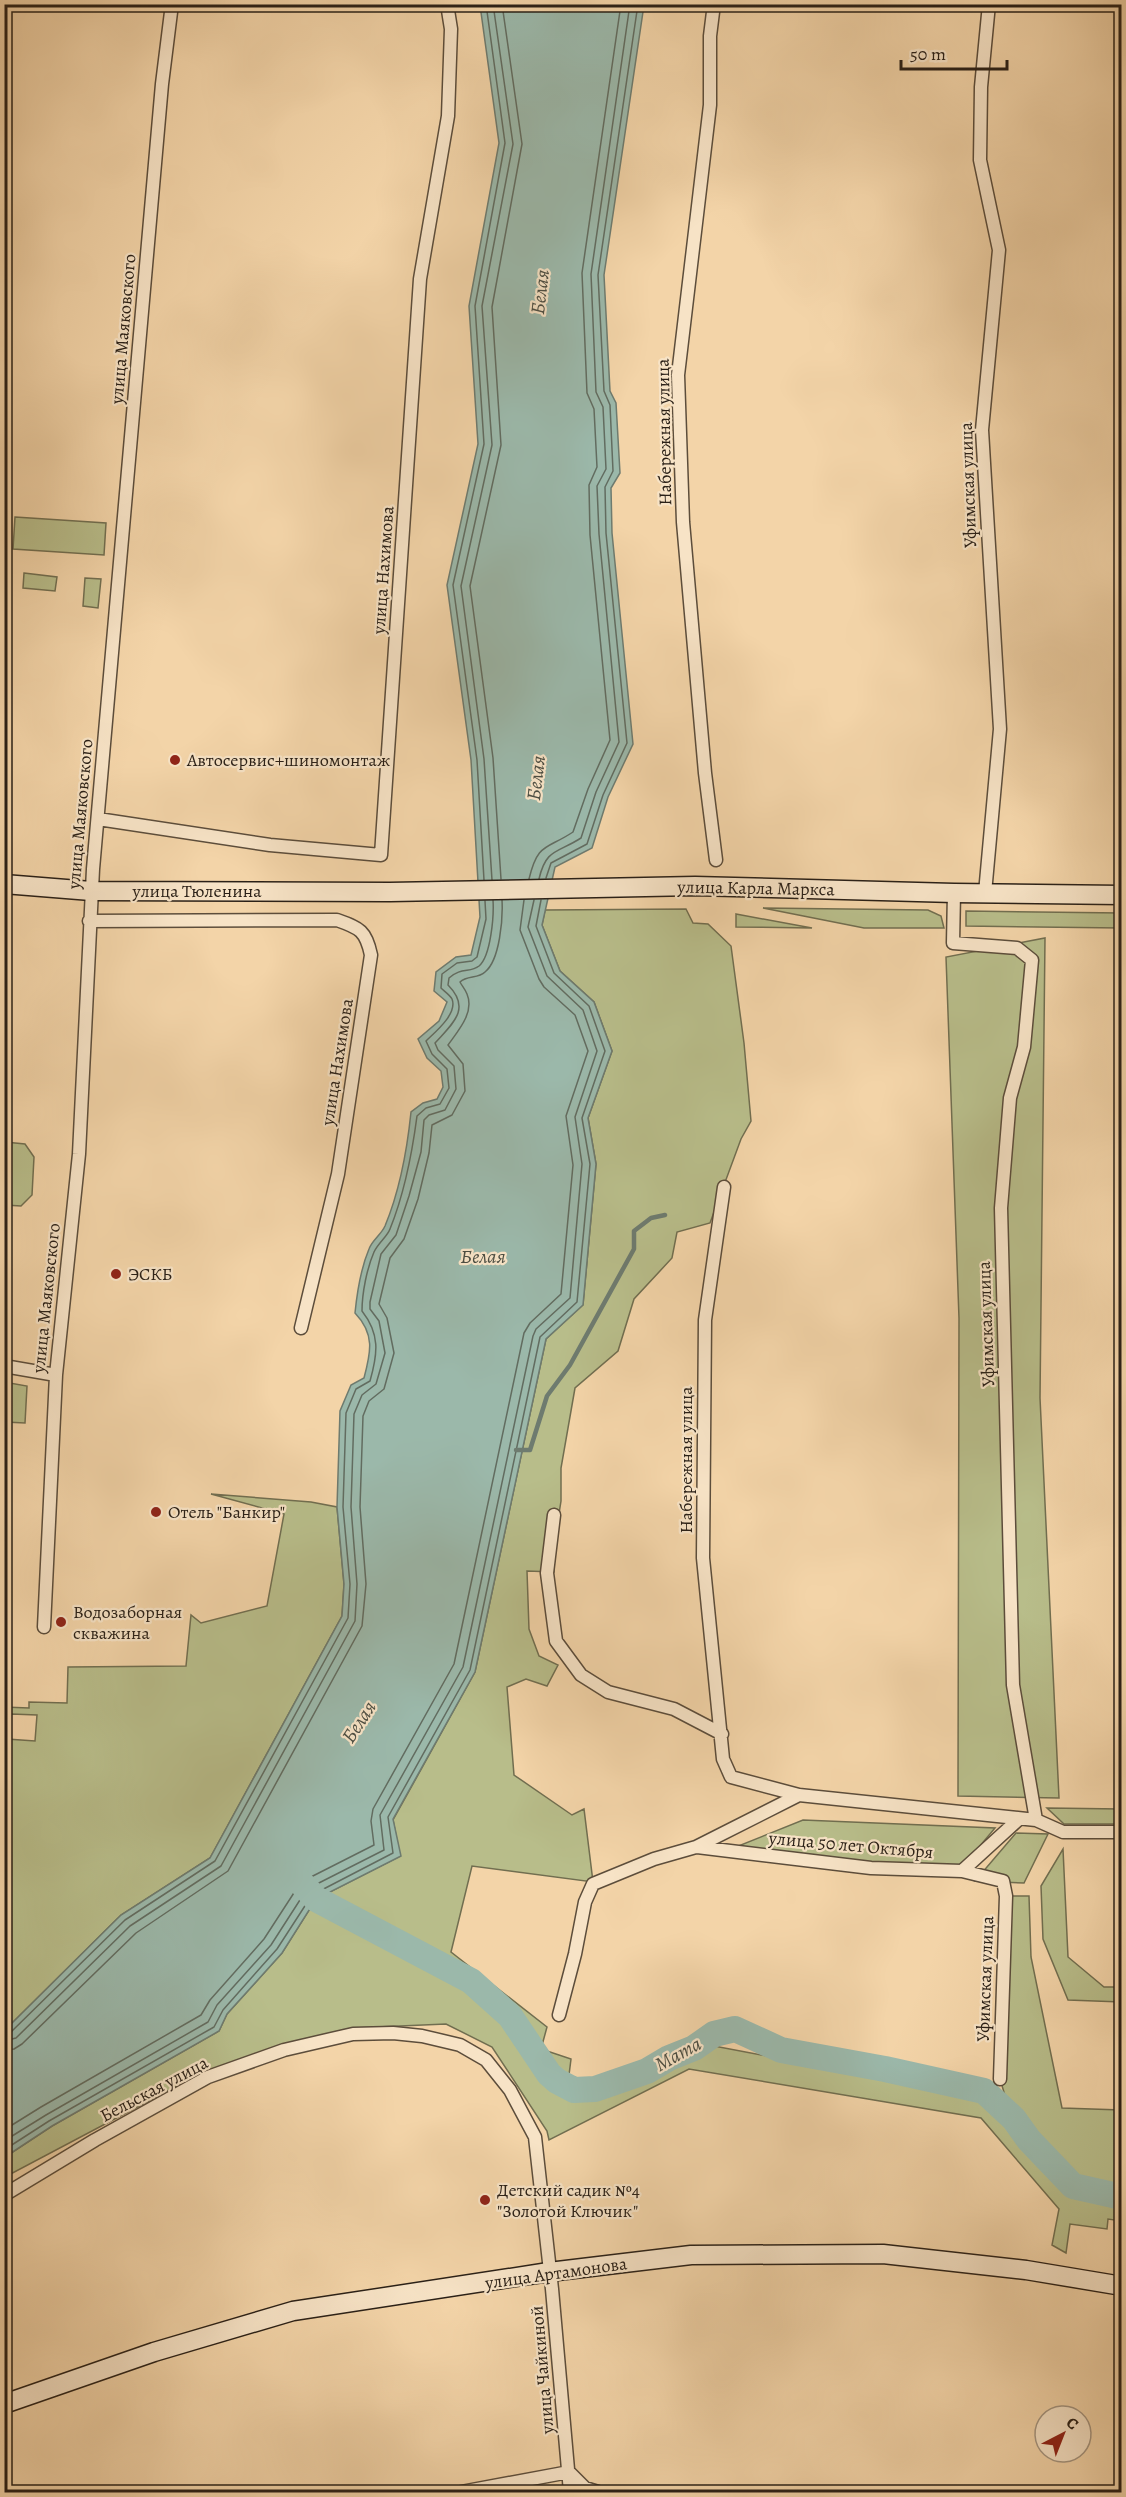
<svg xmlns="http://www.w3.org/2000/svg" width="1126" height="2497" font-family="Alegreya,serif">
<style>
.green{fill:#b8bd8a;stroke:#716e50;stroke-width:1.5;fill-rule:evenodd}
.water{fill:#9bb8aa;stroke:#6e7b6f;stroke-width:1.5}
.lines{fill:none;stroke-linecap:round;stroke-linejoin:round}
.shore{stroke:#626c60;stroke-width:1.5}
.stream{stroke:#6e7b6f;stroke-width:4.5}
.river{stroke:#9bb8aa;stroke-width:26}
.street-casing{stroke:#5c4d3b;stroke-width:15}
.secondary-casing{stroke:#2a2017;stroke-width:21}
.street{stroke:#f7e3c6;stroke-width:12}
.secondary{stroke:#f7e3c6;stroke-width:18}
.poi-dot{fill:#8f2418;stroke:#f7e3c6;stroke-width:2}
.labels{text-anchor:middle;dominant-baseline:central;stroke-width:4.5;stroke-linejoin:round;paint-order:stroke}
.street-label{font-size:18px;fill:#2a2017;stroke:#f7e3c6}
.poi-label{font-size:18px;fill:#2a2017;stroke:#f7e3c6;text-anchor:start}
.water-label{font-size:20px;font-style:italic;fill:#4c4e43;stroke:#f7e3c6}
</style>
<rect width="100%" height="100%" fill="#f3d4a8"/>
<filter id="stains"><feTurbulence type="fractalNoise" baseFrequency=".00333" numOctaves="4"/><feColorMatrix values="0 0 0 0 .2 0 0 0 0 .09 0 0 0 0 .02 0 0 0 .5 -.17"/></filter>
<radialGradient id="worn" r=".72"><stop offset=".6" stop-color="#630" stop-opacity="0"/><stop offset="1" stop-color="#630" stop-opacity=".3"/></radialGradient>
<path class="green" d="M15,517L106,523L104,555L13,549Z
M24,573L57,577L55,591L23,588Z
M85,578L101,579L98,608L83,606Z
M763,908L928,910L941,916L944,928H864Z
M686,909L693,923L708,924L731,946L744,1043L751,1121L741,1139L710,1223L677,1232L672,1258L634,1299L618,1351L575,1388L561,1468V1501L555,1539L554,1572L527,1571L529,1629L539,1656L558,1665L547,1686L526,1679L507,1687L514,1775L572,1815L584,1809L593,1882L472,1866L451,1952L547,2027L541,2049L571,2059L568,2083L590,2085L693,2042L979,2096L1006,2099L1000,2079L1006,1896H1029L1031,1957L1062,2108L1121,2110V2221L1108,2219L1107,2229L1070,2224L1066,2253L1052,2245L1059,2209L981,2118L689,2069L549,2140L547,2131L492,2047L446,2024L354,2028L194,2077L5,2177V2157L52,2126L219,2031L227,2014L282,1953L316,1899L400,1856L393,1820L475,1672L546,1339L583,1305L596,1164L588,1118L612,1051L594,1002L560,971L542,925L545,910Z
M966,911L1121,913V928L966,926Z
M736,914L812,928L736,927Z
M1045,938L1040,1398L1059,1798L958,1796L959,1318L946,957Z
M5,1142L25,1144L34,1157L32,1195L21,1206L5,1205Z
M4,1382L27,1386L25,1423L5,1422Z
M211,1494L311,1502L337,1507L344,1584L342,1616L210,1858L121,1915L5,2030L4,1790L7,1740L5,1739L4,1707L29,1708V1702L67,1703L68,1667L186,1666L191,1615L201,1623L267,1606L284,1514ZM11,1714L37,1715L35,1741L7,1739Z
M1047,1808L1121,1809V1824H1064Z
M803,1820L995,1828L954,1877L721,1853Z
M1016,1833L1048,1834L1024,1883L975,1881Z
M1063,1849L1068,1957L1104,1987H1121V2002L1068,2000L1043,1939L1041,1886Z"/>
<path class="water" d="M480,5H644L604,275L610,391L616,403L620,473L611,488L612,533L633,744L608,797L592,848L555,867L542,925L560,971L594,1002L612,1051L588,1118L596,1164L583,1305L546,1339L475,1672L393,1819L401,1856L316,1899L282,1953L227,2014L219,2031L52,2126L5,2157V2030L121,1915L210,1858L342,1616L344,1584L337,1507L340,1411L351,1385L364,1378C371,1352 375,1334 355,1313C357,1293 361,1268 369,1249C372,1240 381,1235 385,1226C400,1190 407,1151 411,1112L423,1103L437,1099L443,1087L441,1071L427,1058L418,1039L439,1021L447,1002L434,991L436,972L456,957L471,955L480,917L471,760L447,585L478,444L469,306L499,143Z"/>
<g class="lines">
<path class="shore" d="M546,878L551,863L587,844L603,795L627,743L606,533L605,487L613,471L610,405L604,391L598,275L638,4
M501,879L493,758L470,586L501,445L492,307L522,144L502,4
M529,879C538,842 546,850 573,832L588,789L610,740L590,535L589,485L597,467L594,409L587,393L582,273L621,4
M539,879C546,848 558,853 581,838L596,792L619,742L599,534L597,486L606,469L603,407L596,392L591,274L630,4
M484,880L477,760L453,585L484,444L475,306L505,143L486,4
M492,880L484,759L461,586L492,445L482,306L513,144L493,4
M4,2034L11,2032L125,1920L215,1861L348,1618L350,1584L343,1507L346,1413L356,1389L370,1381C378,1353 380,1334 362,1311C362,1293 367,1268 374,1252C378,1243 387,1237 390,1229C405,1192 412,1154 417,1116L426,1108L440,1104L449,1088L447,1069L432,1054L426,1041C434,1033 458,1014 452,999C450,995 444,991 441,988L442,974L457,963L472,961L477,957L486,919L485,901
M4,2041L16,2038L130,1926L221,1866L355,1621L357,1584L351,1507L354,1414L362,1395L376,1384L385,1353L379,1321L370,1309V1302L381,1254L396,1235L409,1196L421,1152L424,1120L429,1115L445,1110L456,1089L454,1066L438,1050L435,1043C452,1024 472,1009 448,985L449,978C461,967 470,973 479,966C491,956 494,915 493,900
M4,2050L14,2049L22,2044L136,1933L228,1871L362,1626L366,1584L360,1507L363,1416L369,1401L384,1389L394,1353L387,1318L379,1304L390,1258L404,1239L418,1199L429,1153L432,1125L452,1115L465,1091L463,1064L448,1045C457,1032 475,1013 467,994C465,989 462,986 460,982C467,975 478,979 485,972C500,960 503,918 502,900
M4,2130L41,2107L201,2015L210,2000L264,1939L301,1882L374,1845L371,1821L373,1809L454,1664L524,1333L530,1323L561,1294L573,1165L566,1116L588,1051L575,1015L544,987L539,979L520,930L524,900
M4,2141L46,2115L208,2022L217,2005L271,1945L307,1889L384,1850L380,1815L463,1667L533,1336L536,1329L570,1298L582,1164L575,1117L597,1051L583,1010L547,976L528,927L534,900
M4,2150L49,2121L214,2027L223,2010L277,1949L312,1895L393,1853L388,1817L470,1670L540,1337L577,1302L590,1164L582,1118L605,1051L589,1006L554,973L536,926L541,900"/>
<path class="stream" d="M516,1450H530L547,1396L570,1365L634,1249V1231L651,1218L665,1215"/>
<path class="river" d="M293,1874L316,1899L471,1981L510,2016L549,2074L557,2081L574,2090L595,2089L647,2071L669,2058L694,2048L714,2034L735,2029L781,2050L885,2069L984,2091L1014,2119L1029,2140L1073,2186L1122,2197"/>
<g class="street-casing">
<path id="street" d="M714,4L710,36V105L678,375L683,522L705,773L716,860
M98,819L270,845L381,855L420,279L448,116L451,29L447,4
M954,893L953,943L1017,948L1032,960L1024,1047L1010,1098L1001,1208L1013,1685L1036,1820
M985,893L1000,729L982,430L999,250L980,160L981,87L989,4
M89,921L337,920C360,928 366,931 371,955L338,1174L301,1328
M724,1187L705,1320L703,1558L723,1759L731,1777L799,1795L1036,1820L1063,1832H1122
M4,1366L56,1375
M554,1515L547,1573L556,1641L581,1675L608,1692L674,1709L722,1734
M44,1627L56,1375L79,1154L93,869L162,84L172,4
M697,1847L871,1868L962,1871L1019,1819
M962,1871L1003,1881L1006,1896L1000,2079
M559,2015L575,1954L585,1902L593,1884L654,1859L696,1847L799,1795
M4,2195L95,2140L208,2077L284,2050L353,2034L393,2033L422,2036L460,2045L486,2060L510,2090L535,2137L552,2289L570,2492
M461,2492L569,2472L585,2488L598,2492"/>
</g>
<g class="secondary-casing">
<path id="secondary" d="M4,884L91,891L390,892L695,886L954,893L1122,895
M4,2404L154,2352L293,2311L549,2272L691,2255L883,2254L1026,2270L1122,2286"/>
</g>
<use href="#street" class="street"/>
<use href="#secondary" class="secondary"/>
</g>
<g class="poi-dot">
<circle cx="175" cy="760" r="6"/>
<circle cx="116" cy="1274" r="6"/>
<circle cx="156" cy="1512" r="6"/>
<circle cx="61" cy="1622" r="6"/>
<circle cx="485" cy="2200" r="6"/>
</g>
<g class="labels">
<g class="street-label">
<text transform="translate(123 329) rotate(-85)">улица Маяковского</text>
<text transform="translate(664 432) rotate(-91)">Набережная улица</text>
<text transform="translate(968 485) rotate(-92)">Уфимская улица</text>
<text transform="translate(383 570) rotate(-86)">улица Нахимова</text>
<text transform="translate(80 814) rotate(-85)">улица Маяковского</text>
<text transform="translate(756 888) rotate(1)">улица Карла Маркса</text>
<text x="197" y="891">улица Тюленина</text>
<text transform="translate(337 1062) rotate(-81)">улица Нахимова</text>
<text transform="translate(46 1298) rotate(-84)">улица Маяковского</text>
<text transform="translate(986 1324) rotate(-92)">Уфимская улица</text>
<text transform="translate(686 1460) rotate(-90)">Набережная улица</text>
<text transform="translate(851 1845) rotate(5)">улица 50 лет Октября</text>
<text transform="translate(985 1979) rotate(-88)">Уфимская улица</text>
<text transform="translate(154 2089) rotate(-28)">Бельская улица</text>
<text transform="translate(556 2273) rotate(-8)">улица Артамонова</text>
<text transform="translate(542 2370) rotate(-95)">улица Чайкиной</text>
</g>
<g class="poi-label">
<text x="187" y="760">Автосервис+шиномонтаж</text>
<text x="128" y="1274">ЭСКБ</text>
<text x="168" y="1512">Отель "Банкир"</text>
<text x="73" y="1612">Водозаборная<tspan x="73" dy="21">скважина</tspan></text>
<text x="497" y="2190">Детский садик №4<tspan x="497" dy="21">"Золотой Ключик"</tspan></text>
</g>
<g class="water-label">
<text transform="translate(540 292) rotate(-83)">Белая</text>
<text transform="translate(536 778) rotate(-83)">Белая</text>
<text x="483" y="1256">Белая</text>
<text transform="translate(359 1722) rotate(-57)">Белая</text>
<text transform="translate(678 2054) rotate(-29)">Мата</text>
</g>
</g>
<rect width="1126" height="2497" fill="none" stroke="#f3d4a8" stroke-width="24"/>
<rect x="6" y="6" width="1114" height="2485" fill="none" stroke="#2a2017" stroke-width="3"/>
<rect x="12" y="12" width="1102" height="2473" fill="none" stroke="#2a2017" stroke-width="1.5"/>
<g transform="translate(1063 2434) rotate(42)"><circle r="28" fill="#f7e3c6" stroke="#a59580" stroke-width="1.5"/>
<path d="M0-4.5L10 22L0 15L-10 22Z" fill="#8f2418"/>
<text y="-9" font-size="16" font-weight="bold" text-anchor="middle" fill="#2a2017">С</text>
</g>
<path d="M901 60v9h106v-9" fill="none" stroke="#2a2017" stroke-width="3"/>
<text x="910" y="60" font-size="18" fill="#2a2017" stroke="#f7e3c6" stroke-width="4.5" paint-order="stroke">50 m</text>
<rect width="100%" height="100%" filter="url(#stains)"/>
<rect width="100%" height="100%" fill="url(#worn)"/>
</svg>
